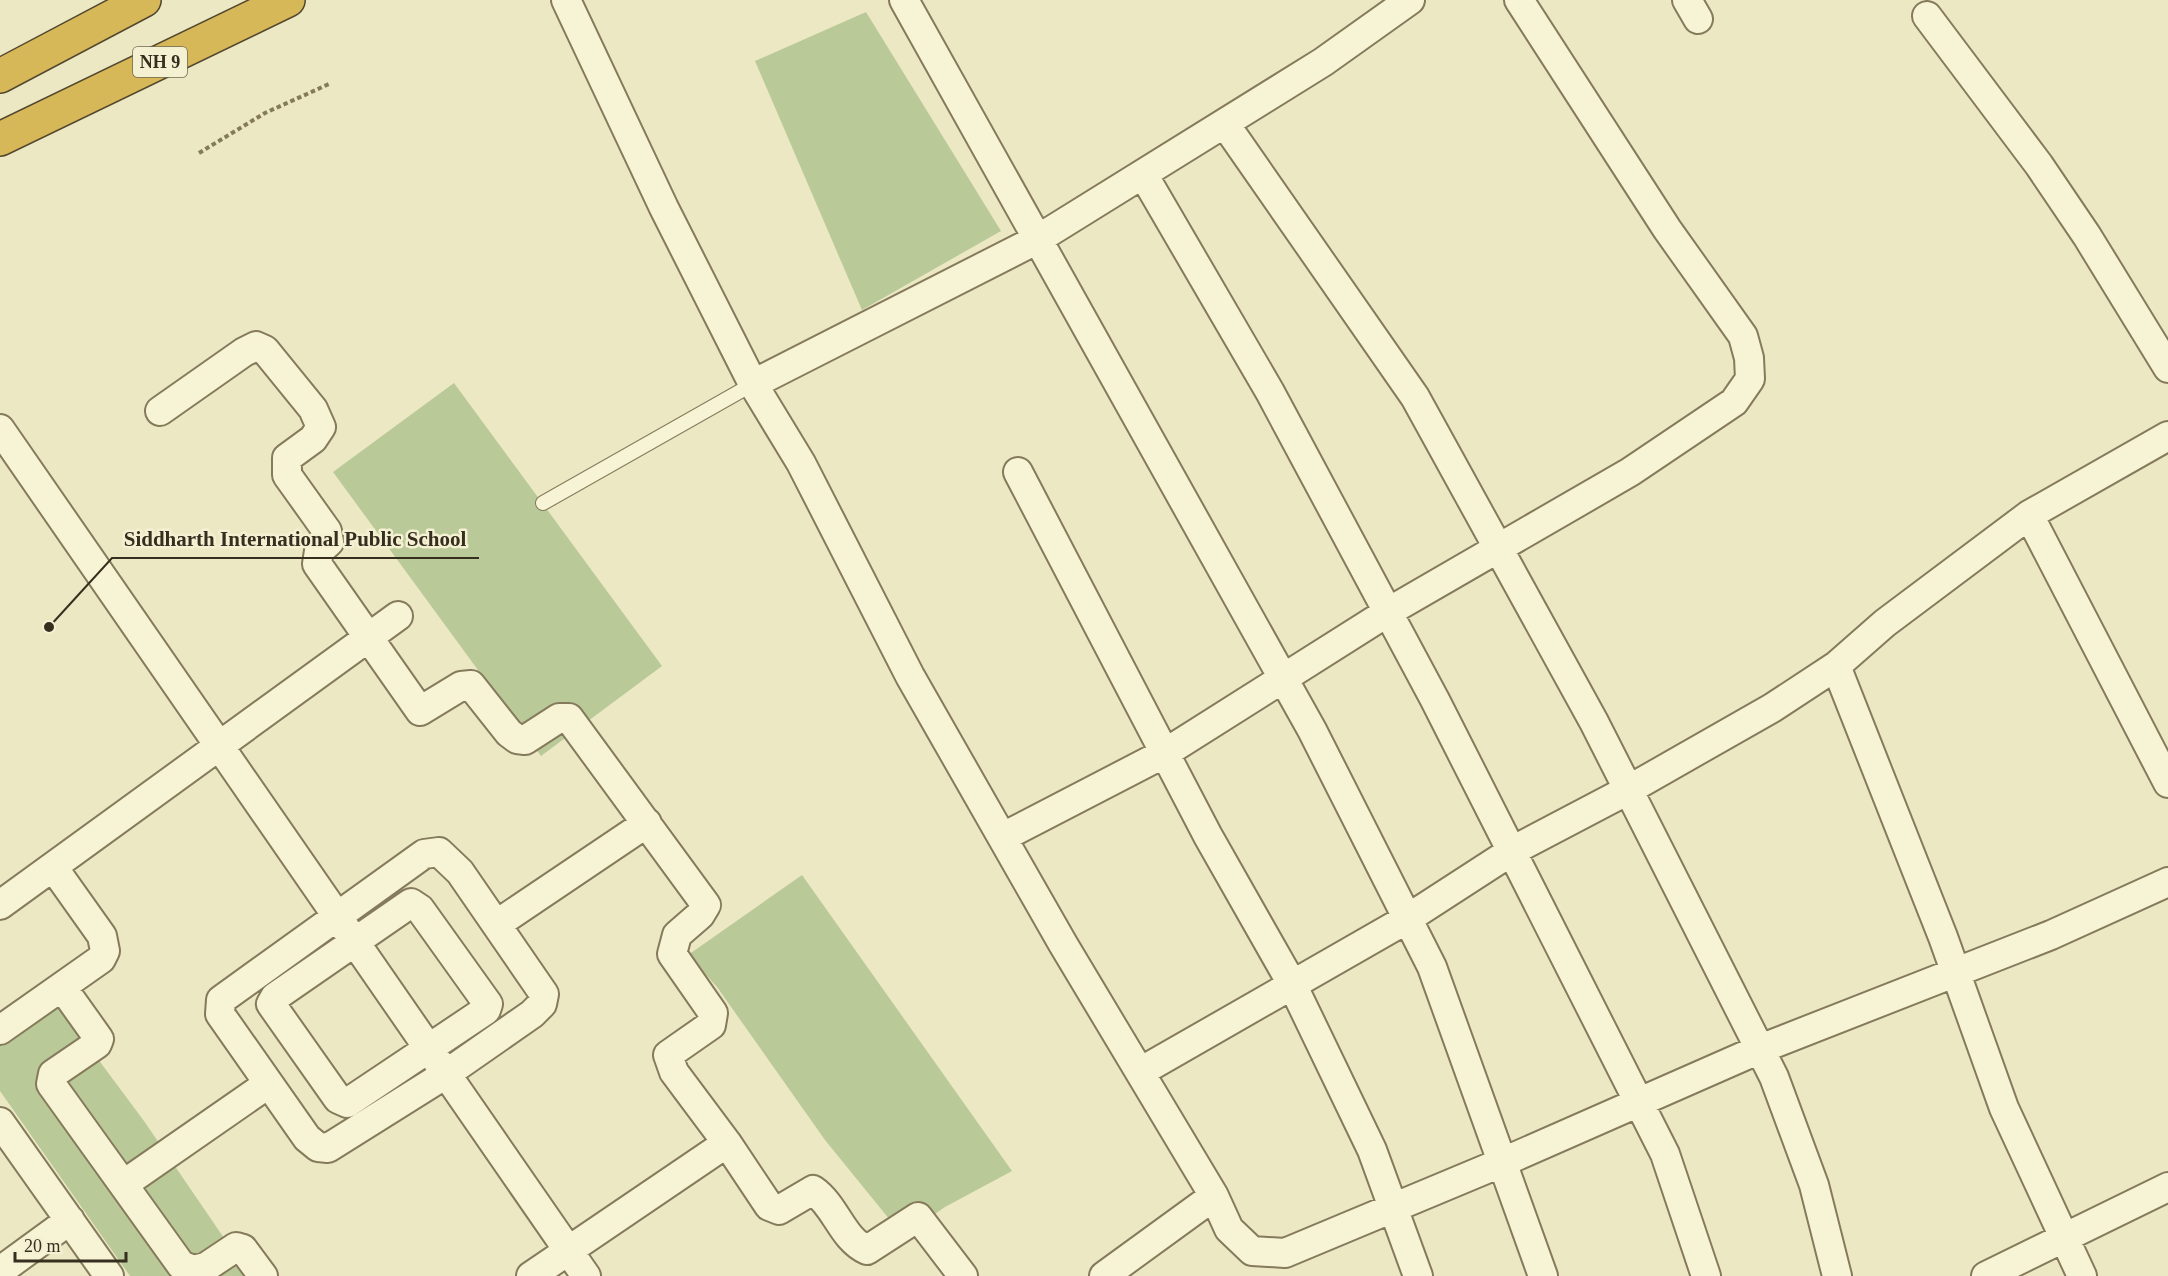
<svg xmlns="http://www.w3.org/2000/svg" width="2168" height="1276" font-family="'Times New Roman',serif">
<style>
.green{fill:#bac998}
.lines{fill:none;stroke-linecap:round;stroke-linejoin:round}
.lane-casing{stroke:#857a5b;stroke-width:16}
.street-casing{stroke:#857a5b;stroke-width:32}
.highway-casing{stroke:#53472f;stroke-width:36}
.path{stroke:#857a5b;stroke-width:4;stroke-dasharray:4.5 3;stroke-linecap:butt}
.lane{stroke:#f7f4d6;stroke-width:14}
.street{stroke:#f7f4d6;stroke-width:28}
.highway{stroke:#d7b858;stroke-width:33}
.labels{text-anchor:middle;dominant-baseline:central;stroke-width:5;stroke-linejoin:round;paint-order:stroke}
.shield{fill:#f4f1d3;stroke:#6f6854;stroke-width:1.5}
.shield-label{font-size:18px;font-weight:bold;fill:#362e1e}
.leader{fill:none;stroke:#362e1e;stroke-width:2}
.callout-dot{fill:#362e1e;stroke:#f4f1d3;stroke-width:2}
.callout-label{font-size:21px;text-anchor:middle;font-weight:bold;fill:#362e1e;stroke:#f4f1d3;stroke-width:5;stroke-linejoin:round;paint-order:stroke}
</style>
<rect width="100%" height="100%" fill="#ece8c3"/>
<path class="green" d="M866,12L1001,231L862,310L755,61Z
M454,383L662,666L541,756L333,472Z
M802,875L1012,1171L945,1207L903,1236L825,1140L717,987L688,955Z
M59,970L103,1027L86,1043L144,1121L250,1276H130L0,1091V1011Z"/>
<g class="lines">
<g class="lane-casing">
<path id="lane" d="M543,503L753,384"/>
</g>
<g class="street-casing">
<path id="street" d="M566,0L664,208L753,384L801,463L910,676L1063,944L1214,1196L1104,1276
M904,0L1312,730L1432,967L1543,1276
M1687,0L1698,19
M1927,16L2039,165L2087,236L2168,368
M1225,124L1415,397L1594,722L1774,1077L1814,1185L1837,1276
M1143,174L1270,392L1435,700L1665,1154L1706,1276
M753,384L1038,239L1323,62L1410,0
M160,411L244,352L256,346L265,350L313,409L321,427L313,439L287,458V475L327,531L329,542L319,551L317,564L420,711L461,686L471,685L509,733L517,739L525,740L559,718H569L706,905L700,915L677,935L672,954L713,1013L711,1025L668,1055L674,1072L727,1143L531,1276
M0,429L586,1276
M1018,472L1208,836L1292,984L1372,1150L1418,1276
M2029,515L2168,783
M1003,837L1165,753L1388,612L1630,472L1734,402L1750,379L1749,358L1743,336L1667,229L1519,0
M439,852L460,872L544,994L542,1004L532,1014L446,1074L328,1148L318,1147L307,1138L220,1014L221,1000L424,854Z
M411,903L420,909L488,1004L486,1010L347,1103L338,1099L271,1004L275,997Z
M0,905L398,616
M497,924L647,823
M62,987L99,1039L97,1044L53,1074L51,1084L181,1265L193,1270L206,1267L236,1247L243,1249L263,1276
M0,1030L101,959L105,951L102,936L53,867
M1140,1072L1407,919L1512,851L1628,790L1772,708L1836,666
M0,1122L109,1276
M727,1143L769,1206L779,1210L813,1190C836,1206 842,1239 867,1250L918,1217L963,1276
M124,1184L268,1084
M1214,1196L1229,1229L1252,1251L1285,1253L1503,1162L1760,1049L2051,935L2168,882
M0,1271L70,1220
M1986,1276L2168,1187
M2082,1276L2004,1108L1943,937L1836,666L1885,623L2029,515L2168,436"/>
</g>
<g class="highway-casing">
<path id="highway" d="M0,76L144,0
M0,139L288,0"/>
</g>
<path class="path" d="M199,153L265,113L329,84"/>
<use href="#lane" class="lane"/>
<use href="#street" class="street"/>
<use href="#highway" class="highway"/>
</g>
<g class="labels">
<rect class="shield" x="133" y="47" width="54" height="30" rx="4.5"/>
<g class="shield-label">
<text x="160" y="62">NH 9</text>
</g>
</g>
<path class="leader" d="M49 627L112 558H479"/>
<circle class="callout-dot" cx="49" cy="627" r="6"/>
<g class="callout-label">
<text x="295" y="546">Siddharth International Public School</text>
</g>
<path d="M15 1252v9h111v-9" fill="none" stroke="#362e1e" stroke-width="3"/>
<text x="24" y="1252" font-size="18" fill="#362e1e" stroke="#f4f1d3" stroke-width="4.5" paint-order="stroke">20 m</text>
</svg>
